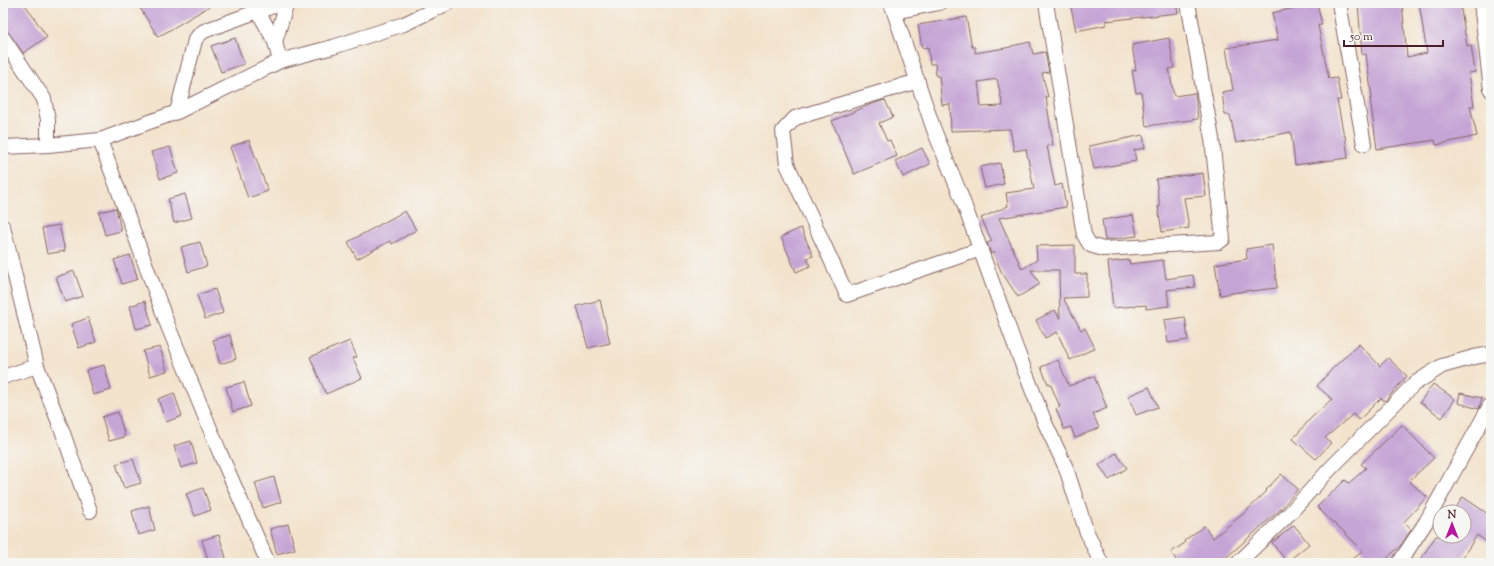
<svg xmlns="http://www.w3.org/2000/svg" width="1494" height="566" font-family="'Sorts Mill Goudy',serif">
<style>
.building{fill:#c6a5d6;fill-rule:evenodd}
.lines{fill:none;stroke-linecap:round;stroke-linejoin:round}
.minor-casing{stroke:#856464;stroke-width:16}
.minor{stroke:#fff;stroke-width:14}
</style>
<rect width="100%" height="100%" fill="#f6f6f2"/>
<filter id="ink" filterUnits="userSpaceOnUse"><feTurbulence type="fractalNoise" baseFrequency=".025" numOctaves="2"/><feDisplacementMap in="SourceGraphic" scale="8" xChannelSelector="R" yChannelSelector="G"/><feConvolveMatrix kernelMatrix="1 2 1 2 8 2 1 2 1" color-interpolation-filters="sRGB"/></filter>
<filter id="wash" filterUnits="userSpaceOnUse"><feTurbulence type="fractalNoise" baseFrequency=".012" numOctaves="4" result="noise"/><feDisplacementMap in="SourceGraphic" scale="16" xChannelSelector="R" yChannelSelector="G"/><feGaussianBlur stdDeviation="0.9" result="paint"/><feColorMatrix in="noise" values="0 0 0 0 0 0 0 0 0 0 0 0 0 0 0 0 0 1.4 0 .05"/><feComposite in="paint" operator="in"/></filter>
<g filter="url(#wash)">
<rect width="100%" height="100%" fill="#f3e3cd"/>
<g id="blocks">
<path class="building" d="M3,3H24L47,37L23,53L3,25Z
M137,3H215L158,37Z
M1070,3H1176L1178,13L1106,21V25L1076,31Z
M1317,3L1322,25H1318L1329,79L1337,78L1341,100H1337L1344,136L1345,135L1348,158L1295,165L1291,132L1236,143L1230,115H1225L1222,92L1233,90L1226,48L1278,40L1272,13Z
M1358,3H1402L1407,57L1427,53L1419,3H1460L1467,46L1471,45L1475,72L1469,73L1474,106H1470L1477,136L1436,145L1435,140L1377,149L1370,98H1372L1366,54L1362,55Z
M966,17L972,47H975V53L1011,47V46L1030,42L1033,54L1045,52L1049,72L1042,73L1048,97H1046L1053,145L1047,146L1055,186L1062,184L1066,207L999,218L1022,269L1037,260L1036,246L1075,245V274H1087V297L1063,298L1081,330L1085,328L1095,348L1070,360L1057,332L1045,338L1036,320L1055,310L1060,319L1059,270H1031L1040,284L1018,297L1001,271L993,252L991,254L987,243L992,241L981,218L1008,206L1006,193L1034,189L1026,149L1014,151L1010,129L951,131L950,104L942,105L939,76H936L935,64H930L928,47L922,48L918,25ZM997,79L1003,106L981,107L978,82Z
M235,38L244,64L221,72L211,46Z
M1169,38L1174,68L1169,69L1174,96L1195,93L1198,119L1146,126L1141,92L1136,93L1132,71L1136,70L1132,45Z
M885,100L893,117L879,123L887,141L890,140L897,156L854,174L832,121L869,105Z
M1143,135L1145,148L1134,150L1136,161L1094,169L1089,146Z
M249,140L268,191L248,198L230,147Z
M170,147L178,173L160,179L151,152Z
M922,148L930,164L903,177L895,161Z
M1000,163L1004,184L985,188L980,167Z
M1203,173L1206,196L1184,198L1189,228L1162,232L1158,207H1160L1156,179Z
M185,194L192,218L174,223L168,199Z
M116,208L121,231L105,235L99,212Z
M405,211L416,230L392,244L390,241L357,259L348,242Z
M1133,215L1137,236L1105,240L1102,220Z
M59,225L65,251L47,254L42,228Z
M801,228L813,256L807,258L810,266L796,272L781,237Z
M200,242L207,266L188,272L181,247Z
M1272,245L1277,288L1251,291V290L1220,295L1215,264L1247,259L1246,249Z
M130,255L138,279L122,284L114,260Z
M1129,260L1130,264L1163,260L1166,279L1193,275L1195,287L1167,290L1169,306L1146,309V305L1113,308L1108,262Z
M74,271L83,296L65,302L56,277Z
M215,289L223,313L205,319L197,295Z
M600,300L610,343L588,348L577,306Z
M145,301L152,325L136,329L130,306Z
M1185,317L1188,340L1168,343L1164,320Z
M88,318L96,342L79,348L71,324Z
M230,335L236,359L220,364L213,340Z
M350,341L357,357L353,358L362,378L326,394L310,357Z
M1359,344L1380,366L1388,358L1407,376L1385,401L1381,398L1359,420L1353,414L1325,438L1331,443L1316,459L1293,439L1311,418L1332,399L1317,386L1334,367Z
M160,347L167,371L150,376L143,351Z
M1058,360L1069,386L1094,376L1107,408L1093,414L1099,428L1075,438L1071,427L1064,429L1056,409L1060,407L1050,383L1048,384L1041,367Z
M104,365L111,390L93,395L86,370Z
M244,382L251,406L233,412L226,387Z
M1433,384L1455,399L1442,418L1420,402Z
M1149,387L1158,407L1136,415L1128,396Z
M174,393L182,416L166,422L158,399Z
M1460,393L1482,398L1479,409L1458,403Z
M118,412L125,437L109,441L102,417Z
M1402,425L1434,458L1409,481L1427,497L1404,522L1411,530L1401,545L1382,563H1348L1363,551L1334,522L1333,523L1317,507L1345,480L1349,483L1366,468L1361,464Z
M191,441L197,463L181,468L174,446Z
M1116,453L1127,468L1109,480L1099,465Z
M133,459L141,483L124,488L116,464Z
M1281,474L1298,489L1280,510L1220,563H1178L1171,552L1185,543L1184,541L1204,526L1213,538L1243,514L1267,491L1266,490Z
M274,477L281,502L263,508L255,483Z
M203,488L211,510L195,516L186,494Z
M1463,497L1491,516V545L1477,535L1459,563H1418L1436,536H1464V512H1453Z
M149,506L155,530L138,535L132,511Z
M288,524L295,549L277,554L270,529Z
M1294,525L1309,544L1287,562L1272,543Z
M219,535L226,558L209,563L202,540Z"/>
</g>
</g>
<g filter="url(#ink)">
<use href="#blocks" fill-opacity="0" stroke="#856464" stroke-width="1"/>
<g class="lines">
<g class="minor-casing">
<path id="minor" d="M891,3L934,130L961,196L1016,348L1045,423L1066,468L1086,530L1101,563
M1046,3L1084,235L1090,245L1103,249L1219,242L1223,239L1212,139L1188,3
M1339,3L1364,144
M1481,3L1491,90
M258,11L275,42L280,61
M894,12L939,3
M3,38L44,99L48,120V145
M275,42L287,3
M918,81L795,118L783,131L787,164L847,295L981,249
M177,112L195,40L199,35L204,31L258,11L283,3
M100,140L168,326L220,453L268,563
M3,147L48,145L100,140L177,112L280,61L333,47L404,24L448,3
M3,227L37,366L63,433L90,511
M3,377L37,366
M1238,563L1290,513L1328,471L1414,384L1442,366L1474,357L1491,354
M1399,563L1426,522L1491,404"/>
</g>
<use href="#minor" class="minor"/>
</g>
</g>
<rect width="1494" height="566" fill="none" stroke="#f6f6f2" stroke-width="16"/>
<g transform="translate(1452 524)"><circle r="19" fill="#f6f6f2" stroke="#b1a0a2"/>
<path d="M0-3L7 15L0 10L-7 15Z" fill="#b5179e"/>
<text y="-6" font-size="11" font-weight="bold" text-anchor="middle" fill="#4a1f2b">N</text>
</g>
<path d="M1344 40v6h99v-6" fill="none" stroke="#4a1f2b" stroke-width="2"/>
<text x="1350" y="40" font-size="12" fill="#4a1f2b" stroke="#f6f6f2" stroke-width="3" paint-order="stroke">50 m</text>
</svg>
